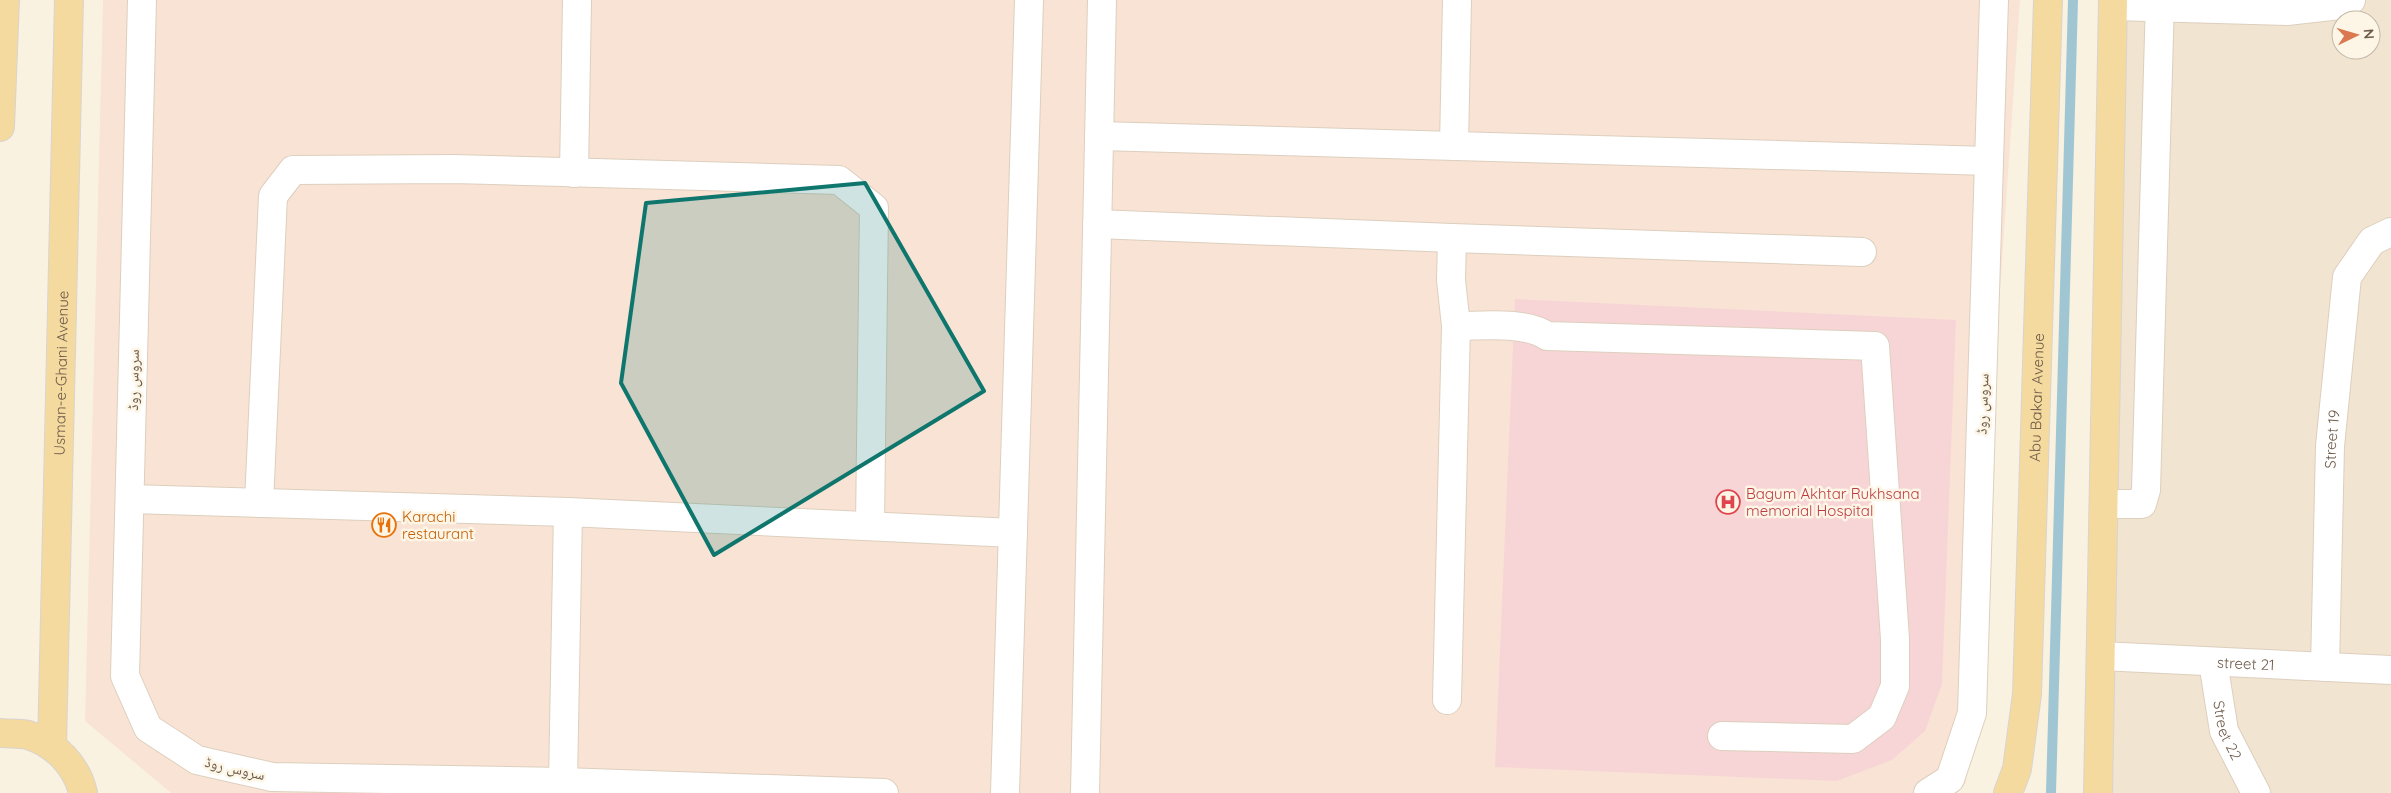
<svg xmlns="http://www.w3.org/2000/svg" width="2391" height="793" font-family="Quicksand,'Noto Naskh Arabic',sans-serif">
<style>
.residential{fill:#f1e4d0;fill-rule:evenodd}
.commercial{fill:#f9e3d5}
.medical{fill:#f7d5d6}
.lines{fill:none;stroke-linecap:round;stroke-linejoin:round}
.stream{stroke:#9fc6d2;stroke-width:10}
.minor-casing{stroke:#ddcfbe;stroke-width:30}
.major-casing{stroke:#d9d4d0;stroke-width:30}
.minor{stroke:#fff;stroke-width:28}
.major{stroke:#f4da9e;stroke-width:28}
.marked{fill:#0f766e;fill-opacity:0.2;stroke:#0f766e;stroke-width:4;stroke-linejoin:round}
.labels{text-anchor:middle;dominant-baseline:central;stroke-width:5;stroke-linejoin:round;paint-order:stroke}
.street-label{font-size:15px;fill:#6e5a4a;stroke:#fdf6e6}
.health-label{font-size:15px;fill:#be3a42;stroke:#fdf6e6;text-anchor:start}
.food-label{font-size:15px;fill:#c56008;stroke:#fdf6e6;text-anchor:start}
</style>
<rect width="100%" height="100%" fill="#faf2e1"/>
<path class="residential" d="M2118,0H2391V793H2100ZM2341,20H2371V50H2341Z"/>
<path class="commercial" d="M103,0H2020L1966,783L1954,793H171L85,721Z"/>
<path class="medical" d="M1515,299L1956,320L1942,684L1925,731L1892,760L1837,781L1495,767Z"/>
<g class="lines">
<path class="stream" d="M2051,793L2073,0"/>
<g class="minor-casing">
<g id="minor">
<path d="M142,0L125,676L148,728L197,760L272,777L563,782L884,793"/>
<path d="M2113,6L2287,11L2340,5L2351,0"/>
<path d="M1099,136L1989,161"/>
<path d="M1454,146L1457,0"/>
<path d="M574,173L577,0"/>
<path d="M1097,224L1452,238L1451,280L1456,326C1483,326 1525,321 1547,336L1875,346L1895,639V686L1882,717L1853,739L1722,736"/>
<path d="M1452,238L1862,252"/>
<path d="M130,499L568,512L1013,533"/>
<path d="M259,503L273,196L293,170L454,169L839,180L874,208L870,526"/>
<path d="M2104,504H2142L2146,490L2160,0"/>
<path id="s1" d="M2101,656L2391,670"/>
<path id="s2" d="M2213,662L2224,731L2256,793"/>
<path id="s3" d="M2325,667L2330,446L2347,277L2372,241L2391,232"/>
<path d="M1447,700L1456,326"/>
<path d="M563,782L568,512"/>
<path d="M1005,793L1029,0"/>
<path d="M1085,793L1102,0"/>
<path d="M1928,793L1950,779L1972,713L1994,0"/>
</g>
</g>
<g class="major-casing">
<g id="major">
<path d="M0,127L5,0"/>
<path d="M0,733C9,734 19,733 28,735C55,743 77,766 83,793"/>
<path id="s4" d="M52,747L69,0"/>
<path id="s5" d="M2008,793L2017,769L2027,694L2048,0"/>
<path d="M2098,793L2113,0"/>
</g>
</g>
<use href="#minor" class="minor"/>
<use href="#major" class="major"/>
</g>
<path class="marked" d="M865,183L984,391L714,555L621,383L646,203Z"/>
<defs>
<g id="hospital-ring" transform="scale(1.25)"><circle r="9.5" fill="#fdf6e6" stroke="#e0444e" stroke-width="1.5"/><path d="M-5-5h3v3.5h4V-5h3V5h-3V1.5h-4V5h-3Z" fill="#e0444e"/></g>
<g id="restaurant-ring" transform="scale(1.25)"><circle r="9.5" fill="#fdf6e6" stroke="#e8710a" stroke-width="1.5"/><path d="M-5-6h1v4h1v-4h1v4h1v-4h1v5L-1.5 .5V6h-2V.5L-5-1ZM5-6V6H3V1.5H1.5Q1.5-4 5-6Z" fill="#e8710a"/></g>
</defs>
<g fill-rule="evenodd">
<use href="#hospital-ring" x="1728" y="502"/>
<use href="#restaurant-ring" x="384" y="525"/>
</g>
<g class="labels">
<g class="street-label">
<text stroke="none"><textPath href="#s4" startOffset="374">Usman-e-Ghani Avenue</textPath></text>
<text transform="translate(133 380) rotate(-89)">سروس روڈ</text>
<text stroke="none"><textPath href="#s5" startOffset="398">Abu Bakar Avenue</textPath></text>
<text transform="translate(1982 404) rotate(-88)">سروس روڈ</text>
<text stroke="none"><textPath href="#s3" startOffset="228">Street 19</textPath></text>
<text stroke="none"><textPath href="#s1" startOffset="145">street 21</textPath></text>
<text stroke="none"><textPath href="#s2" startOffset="70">Street 22</textPath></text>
<text transform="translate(235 768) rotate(13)">سروس روڈ</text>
</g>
<g class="health-label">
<text x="1746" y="493">Bagum Akhtar Rukhsana<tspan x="1746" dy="17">memorial Hospital</tspan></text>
</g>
<g class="food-label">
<text x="402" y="516">Karachi<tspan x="402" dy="17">restaurant</tspan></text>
</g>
</g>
<g transform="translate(2356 35) rotate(85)"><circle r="24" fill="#fdf6e6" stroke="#c4b8a8"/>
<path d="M0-4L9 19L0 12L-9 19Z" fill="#da794f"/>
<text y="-8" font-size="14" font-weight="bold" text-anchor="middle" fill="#6e5a4a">N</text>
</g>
</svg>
